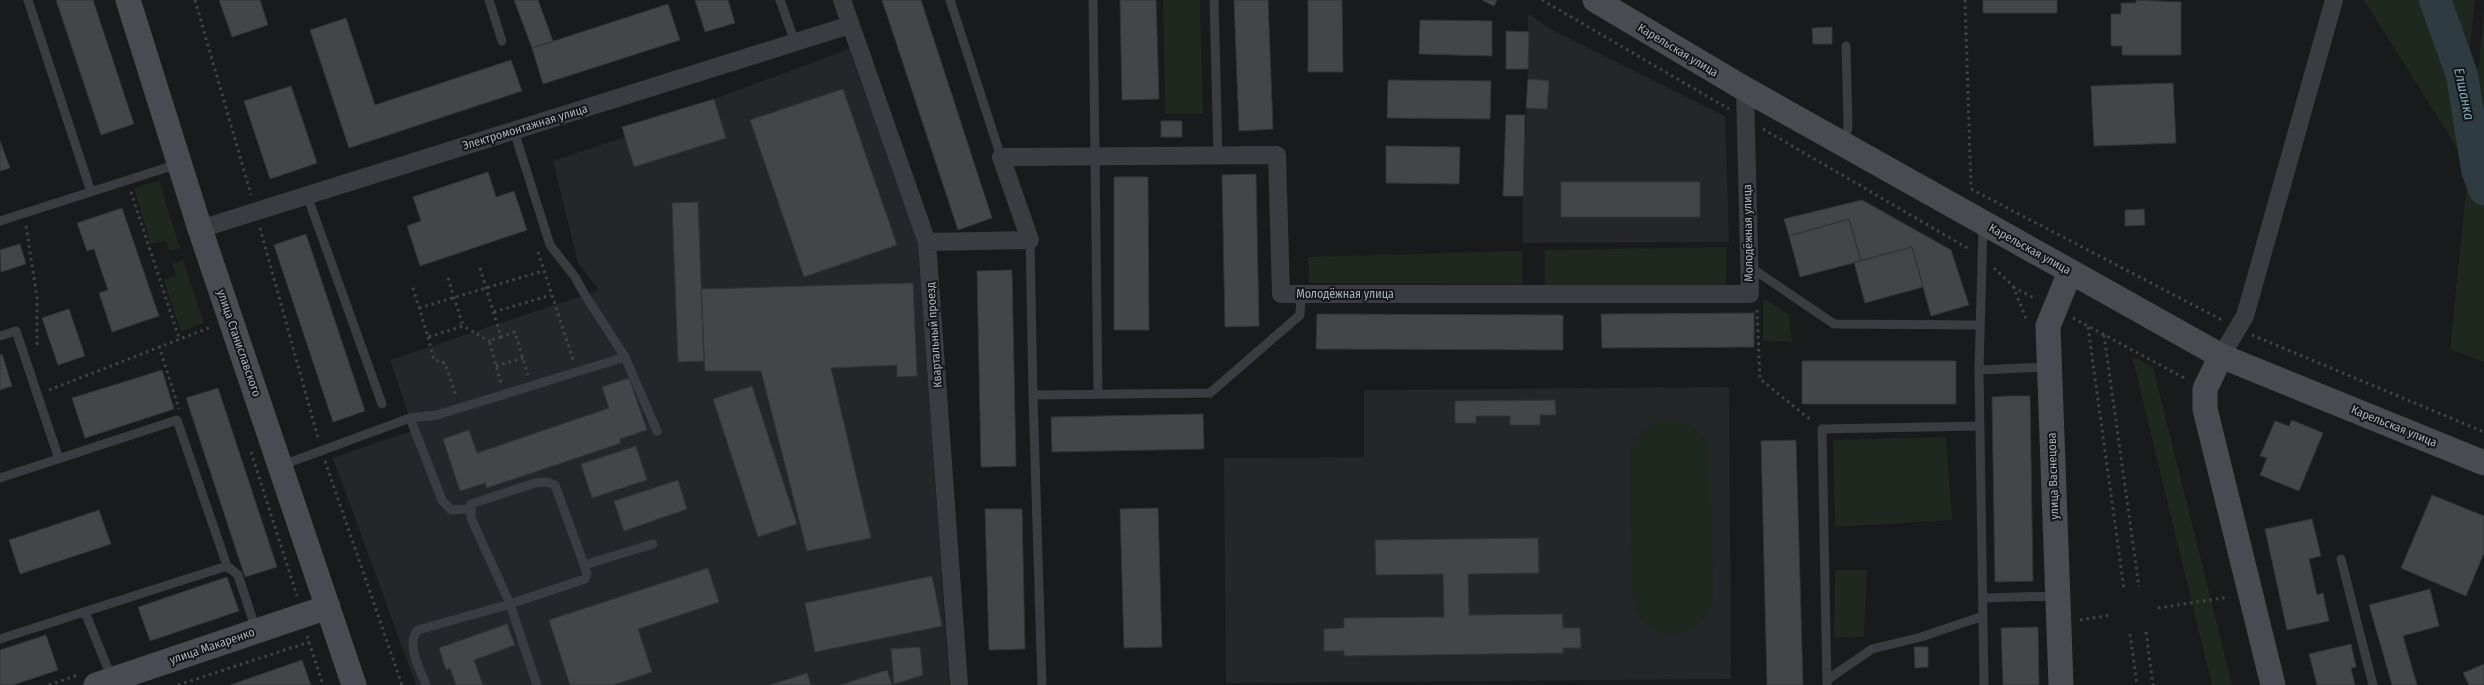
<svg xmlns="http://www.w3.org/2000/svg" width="2484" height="685" font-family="'Fira Sans Condensed',sans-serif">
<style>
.built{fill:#252629}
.green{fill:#1f281f}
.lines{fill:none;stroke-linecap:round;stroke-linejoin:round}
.river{stroke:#2e3c42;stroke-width:32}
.building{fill:#434549;stroke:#333438}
.path{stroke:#404448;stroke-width:3;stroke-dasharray:2.5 4;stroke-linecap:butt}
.lane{stroke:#3a3c41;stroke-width:9}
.street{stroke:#3a3c41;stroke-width:18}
.secondary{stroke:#484c52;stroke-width:25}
.labels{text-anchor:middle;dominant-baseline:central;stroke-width:4;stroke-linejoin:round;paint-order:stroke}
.street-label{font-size:12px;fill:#abb3bd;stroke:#141517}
.water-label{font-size:14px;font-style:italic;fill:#7fa9ba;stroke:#141517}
</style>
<rect width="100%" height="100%" fill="#191a1c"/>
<path class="built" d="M1528,14L1551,29L1725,116L1729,242L1523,243V196L1528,69Z
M849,49L919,245L949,685H416L333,458L414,430L390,360L599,290L578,263L553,161L625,137L622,127L714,99Z
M1729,387L1731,679L1226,683L1224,458L1364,457V390Z"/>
<path class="green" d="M1163,0H1200L1203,114H1165Z
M2364,0H2475L2459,151Z
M2484,13V362L2450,349Z
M159,181L180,248L169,251L166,240L151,244L134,188Z
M1727,247L1726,286L1545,287V250Z
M1522,251L1523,284L1309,283L1308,257Z
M183,260L204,323L181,331L164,280L176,276L173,264Z
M1763,298L1789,315L1792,342L1763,341Z
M2132,356L2153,367L2232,685H2212Z
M1671,419C1691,421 1705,433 1710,452L1713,592C1711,641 1649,650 1633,604L1629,457C1633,435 1648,420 1671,419Z
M1946,437L1952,520L1835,527L1833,440Z
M1835,570H1867L1864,637L1834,638Z"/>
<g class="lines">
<path class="river" d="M2435,0L2462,75L2477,169L2484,189"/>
</g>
<path class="building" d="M56,0H93L134,124L101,135Z
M219,0H260L268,25L232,37Z
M514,0H538L553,41L532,48Z
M695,0H728L735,23L705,32Z
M882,0H921L992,218L958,230Z
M1120,0H1156L1159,99L1122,100Z
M1234,0H1268L1273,129L1239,131Z
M1308,0H1342L1343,72H1308Z
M1482,0H1497L1494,6Z
M1983,0H2057V13H1983Z
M2136,0L2181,2V55H2122V46H2111V14H2121V3H2136Z
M668,4L680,40L543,84L532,48Z
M346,18L375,105L511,60L522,91L349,148L310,30Z
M1420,20L1492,21V56L1419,54Z
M1832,27V44H1813L1812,28Z
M1506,31L1529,32L1528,69H1506Z
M1528,79L1549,81L1547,109L1526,108Z
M1388,80L1491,81L1490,119L1387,118Z
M2173,83L2176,143L2094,146L2091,86Z
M291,86L317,163L270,179L244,101Z
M843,89L897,245L804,277L750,120Z
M714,99L726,138L634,167L622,127Z
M1506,115H1525L1523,196H1503Z
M1161,121H1182V137H1161Z
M0,141L10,168L0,171Z
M1386,146L1460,147L1459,184L1386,183Z
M488,172L496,197L514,191L527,230L420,266L407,226L421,221L413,197Z
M1256,174L1259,326L1225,327L1222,175Z
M1114,177H1148L1149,330H1114Z
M1561,182H1700V217H1561Z
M1862,200L1951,250L1969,305L1931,316L1912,247L1861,261L1849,219L1789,236L1784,219Z
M698,202L704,361L678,362L672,203Z
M122,208L159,316L112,332L99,293L108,290L94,249L87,251L77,223Z
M2144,209L2145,225L2125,226V210Z
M1849,219L1861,261L1800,277L1789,236Z
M306,234L365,411L333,422L274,245Z
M20,244L26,264L1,272L0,250Z
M1912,247L1923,287L1865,303L1854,262Z
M1012,270L1016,466L981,467L977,271Z
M913,283L917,376L897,377V365L831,368L871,538L807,551L761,371H705L701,289Z
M69,309L85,356L58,365L42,318Z
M1754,313V347L1602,348L1601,314Z
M1317,314L1563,315V350L1316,349Z
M2,354L12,386L0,390V355Z
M1802,361H1956V404H1802Z
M162,370L174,409L85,438L72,398Z
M629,378L647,430L620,439L621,443L487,488L485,483L460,491L443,439L469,430L477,453L609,408L602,387Z
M752,386L797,524L758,537L713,399Z
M218,388L277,567L245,577L186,398Z
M2009,396H2030L2033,581L1995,582L1992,397Z
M1555,400L1556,415H1540V425H1510V416H1476V423H1455V401Z
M1203,414L1204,449L1052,452L1051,417Z
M2292,420L2323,433L2299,491L2260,475L2267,458L2260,456L2275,421L2289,426Z
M1796,440L1803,685H1767L1761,441Z
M636,446L647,480L592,498L581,464Z
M678,480L687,509L624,531L614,501Z
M2432,495L2484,516V553L2466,596L2401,568Z
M1158,508L1162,647L1124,648L1120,509Z
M985,509H1022L1025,649L989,650Z
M99,510L111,544L20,574L9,540Z
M2312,519L2321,556L2309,559L2317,595L2323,593L2329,621L2287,630L2265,529Z
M1538,538L1539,573L1468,574L1469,615L1562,614L1563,628H1580L1581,648H1563V653L1344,656V651H1324V629L1344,628V618L1444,617L1443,574L1376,575L1375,540Z
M708,568L719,602L638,629L652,672L613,685H570L549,620Z
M932,576L942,626L815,652L805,603Z
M227,577L239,611L150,641L138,607Z
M2430,589L2439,626L2403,636L2417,685H2392L2369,605Z
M507,624L515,645L474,660L483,685H456L450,668L446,670L439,648Z
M2038,627L2039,685H2003L2001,628Z
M46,635L58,670L13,685H0V650Z
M2351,644L2356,667L2351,668L2355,685H2317L2309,654Z
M920,647L923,675L894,684L891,649Z
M1914,647H1928V667L1915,668Z
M302,660L311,685H230Z
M2484,664V685H2469L2463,673Z
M887,670L892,685H840Z
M807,673L811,685H770Z"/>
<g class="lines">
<path class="path" d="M195,0L251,195
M1542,0L1729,109
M1965,0L1971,189
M1763,129L1969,249
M1971,189L2224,321
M131,192L179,338
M26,226L37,297V349
M260,228L318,438
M538,252L573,360
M480,268L501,337L515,332L528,375
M1994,268L2013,286L2027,321
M448,278L463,326
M2013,287L2036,299
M413,288L428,337L463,326L491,342
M419,308L543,271
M1757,310L1760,379L1812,421
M494,312L551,295
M2073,318L2186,379
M2088,327L2124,589
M2104,335L2139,587
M2252,335L2484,432
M428,337L434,360L445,363L456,396
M501,337L491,340L490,344L501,383
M159,346L179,409
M496,366L523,358
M49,390L211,327
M251,452L297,596
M325,461L402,685
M2158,608L2229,597
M2080,620L2111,615
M2146,632L2153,685
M2130,634L2137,685
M307,636L323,685
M49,685L78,675
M178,685L309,642"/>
<path class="lane" d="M28,0L91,192
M489,0L502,41
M780,0L795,42
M950,0L1001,157
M1093,0L1098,394
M1214,0L1218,155
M514,131L550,245L575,277L585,295L625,357L657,431
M1845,143L1848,126L1846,46
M307,195L382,404
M0,221L178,164
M1983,225L1979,370L1984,685
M1030,240L1033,395L1210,393L1300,315L1301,294
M1750,267L1834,324L1980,325
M0,336L16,331L59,459
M1979,370L2048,367
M1033,395L1042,685
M410,418L442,500L451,510L469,509
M280,466L410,418L437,415L625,357
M0,478L177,420L227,566L238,575L256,630
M547,482L555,485L587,573L585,579L510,604L471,518V504L535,483Z
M2341,559L2373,685
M584,565L653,544
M1983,598L2057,596
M85,612L112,679
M0,639L227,566
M1827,680L1872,649L1921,637L1983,616
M426,685C420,669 405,643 418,630L510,604L537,685
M1827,685L1822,429L1980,426"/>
<path class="street" d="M842,0L927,242L959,685
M200,229L850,25
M927,242L1030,240L1001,157L1277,155L1281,294H1750L1745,89
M2221,356L2245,316L2334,0"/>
<path class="secondary" d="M128,0L200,229L354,685
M1595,0L1745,89L2221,356L2484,463
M2221,356L2205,389V409L2273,685
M96,685L328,607
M2061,685L2048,326L2070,272"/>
</g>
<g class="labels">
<g class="street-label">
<text transform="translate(1678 50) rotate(31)">Карельская улица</text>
<text transform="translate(525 127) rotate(-17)">Электромонтажная улица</text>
<text transform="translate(1748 233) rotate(-91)">Молодёжная улица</text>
<text transform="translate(2030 249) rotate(29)">Карельская улица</text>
<text x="1345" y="294">Молодёжная улица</text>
<text transform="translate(934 335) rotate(-94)">Квартальный проезд</text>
<text transform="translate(239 343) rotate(71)">улица Станиславского</text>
<text transform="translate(2394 426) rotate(22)">Карельская улица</text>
<text transform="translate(2053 476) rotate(-92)">улица Васнецова</text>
<text transform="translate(212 646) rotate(-19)">улица Макаренко</text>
</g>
<g class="water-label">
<text transform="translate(2464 94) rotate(78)">Елшанка</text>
</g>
</g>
</svg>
